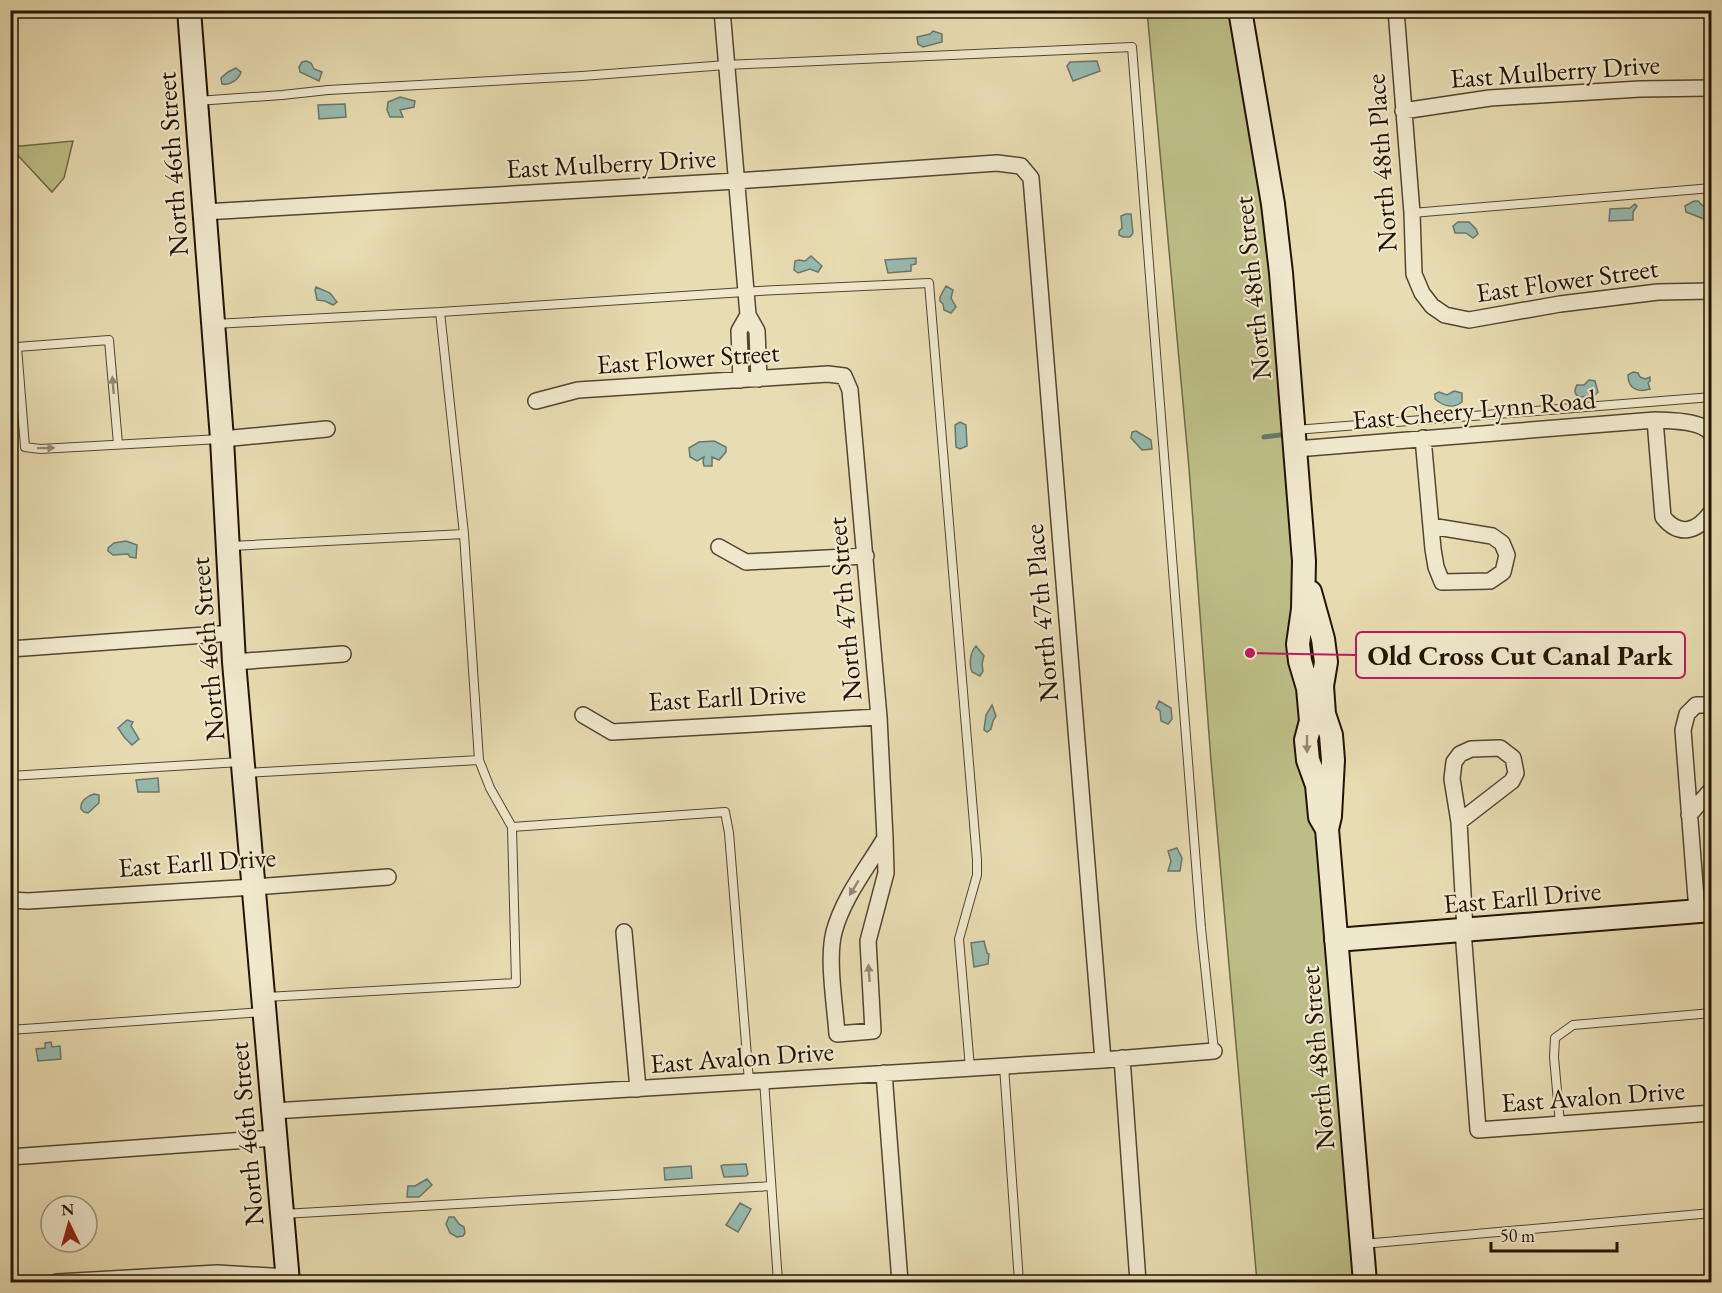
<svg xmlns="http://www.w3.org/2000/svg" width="1722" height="1293" font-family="'EB Garamond',serif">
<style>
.green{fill:#bdbe87;stroke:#706946;stroke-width:1.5}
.water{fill:#97bbb0;stroke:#69786c;stroke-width:1.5}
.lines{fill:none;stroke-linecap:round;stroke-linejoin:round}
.stream{stroke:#69786c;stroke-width:5}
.lane-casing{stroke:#544630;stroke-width:10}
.street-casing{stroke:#544630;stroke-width:18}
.secondary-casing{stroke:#231405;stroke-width:26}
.lane{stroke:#f0e8cd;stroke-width:8}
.street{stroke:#f0e8cd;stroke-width:15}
.secondary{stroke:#f0e8cd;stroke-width:22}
.oneway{fill:#948973}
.labels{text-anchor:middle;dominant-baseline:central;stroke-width:4.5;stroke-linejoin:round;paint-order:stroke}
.street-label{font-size:27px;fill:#231405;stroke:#f0e8cd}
.leader{fill:none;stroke:#c2185b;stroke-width:2}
.callout-dot{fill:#c2185b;stroke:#f0e8cd;stroke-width:2}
.callout{fill:#f0e8cd;stroke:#c2185b;stroke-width:2}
.callout-label{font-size:28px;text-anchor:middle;font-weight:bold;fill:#231405}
</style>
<rect width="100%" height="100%" fill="#e8dcb2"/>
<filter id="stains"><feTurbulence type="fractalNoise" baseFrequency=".00333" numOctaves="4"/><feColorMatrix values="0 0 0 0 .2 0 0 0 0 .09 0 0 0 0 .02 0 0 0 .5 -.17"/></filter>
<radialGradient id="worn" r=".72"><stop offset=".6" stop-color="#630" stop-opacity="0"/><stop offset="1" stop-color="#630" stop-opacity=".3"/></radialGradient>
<path class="green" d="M1147,11H1231L1264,206L1359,1282H1257L1211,761L1189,468Z
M73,141L64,178L52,192L11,148V147Z"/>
<path class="water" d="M933,31L942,34V42L923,47L918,44L917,37L930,34Z
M306,61L311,63L314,69L322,72L319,81L300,72L299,67L302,62Z
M1097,61L1100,71L1073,81L1067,66L1070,62Z
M236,68L241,72C239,79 230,86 222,84L221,78L228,72Z
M400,97L415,101L414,107L400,110L403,117H390L387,110L388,102Z
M345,104L346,117L319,119L318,105Z
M1694,201H1698L1703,206L1710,208L1711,211L1704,219L1686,212L1685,206Z
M1635,204L1637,206L1633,212V220L1609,221L1610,209L1630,208Z
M1126,214H1131L1133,233L1130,237H1123L1119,235V231L1122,228L1121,216Z
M1458,222H1469L1476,229L1478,234L1473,238L1466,233H1455L1453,226Z
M811,256L822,266L818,272L810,269L798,273L794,270L795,261L799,260L805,261Z
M916,258V264L911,265V271L888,273L885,260Z
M946,286L953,290L951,298L956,307L951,313L944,310L943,304L940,301V297Z
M316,287L330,293L337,302L333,305L325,301L317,300L315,290Z
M1633,372L1638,373L1640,377L1645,379L1650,377V381L1648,383L1650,389C1637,393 1628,388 1628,375Z
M1589,380L1595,381L1598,392L1594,396L1579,397C1574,394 1574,390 1577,385H1584Z
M1454,391L1462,393V402C1453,409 1443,406 1435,399V394L1439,392L1447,395Z
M960,422L966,425L967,446L960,449L956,447L955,425Z
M1136,431L1151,440L1152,449L1142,450L1131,438L1132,432Z
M714,441L726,447V452L719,460L712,457V466H704L703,462L704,457L697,461L690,457L689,448L699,442Z
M126,541L137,545L136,558L130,557L128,554L113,555L108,551V548L114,543Z
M976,646L984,656L982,664L983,671L980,676L972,672C969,665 970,652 976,646Z
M1159,701L1171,708L1172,719L1168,724L1161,721L1160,711L1156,708Z
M992,705L996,716L993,721L991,729L987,732L984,730L986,715Z
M127,720L133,722L131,726L139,739L132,745L124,737L118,728Z
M158,778L159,792H138L136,780Z
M94,794L99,795V803L88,813L84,812L81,809C80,801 87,796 94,794Z
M1177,848L1182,858L1180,871H1168L1171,861L1168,851Z
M984,941L987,953L989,954L988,964L974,967L971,943Z
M51,1042L52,1047L60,1046L61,1059L38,1061L36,1049L45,1048V1043Z
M746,1164L748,1174L746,1176L724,1177L721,1166L723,1165Z
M691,1166L692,1178L665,1180L664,1168Z
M427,1179L432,1185L419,1197H407L408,1186H415Z
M740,1203L751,1209L738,1232L726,1225Z
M449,1217H454L459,1224L464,1227L465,1233L463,1236L457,1237L450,1233L446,1224Z"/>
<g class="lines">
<path class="stream" d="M1264,437L1287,434"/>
<g class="lane-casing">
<path id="lane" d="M197,101L282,95L328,90L582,76L726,65L1132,47L1201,928L1214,1051
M1412,213L1712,188
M440,312L759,291L929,283L977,860V875L959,939L970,1068
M214,324L440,312L464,534L479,760L490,788L512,827L516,983L266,997
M1295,430L1712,397
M118,444L109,340L17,347L25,447L40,449L220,439
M231,546L464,534
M247,773L479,760
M10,776L240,762
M512,827L725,812L729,833L749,1081
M10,1030L263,1012
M1004,1066L1019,1282
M764,1080L778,1282
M1560,1124L1554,1057L1555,1038L1573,1025L1712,1013
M283,1214L771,1186
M1363,1244L1712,1213"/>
</g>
<g class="street-casing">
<path id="street" d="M722,10L748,315L757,331L759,379
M1396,10L1412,213L1414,274L1422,293L1432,306L1445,315L1469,320L1560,304L1658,292L1712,291
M1403,111L1490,98L1640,89L1712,88
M204,212L736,181L997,163L1021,166L1031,178L1103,1060
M741,380L739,331L748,315
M536,401L578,390L828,374L844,376L850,390L879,717L885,838L886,873L868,941L873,1031L837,1034C835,1005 827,959 834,932C843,898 867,868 885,838
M1655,420L1663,517C1680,538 1698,531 1712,511
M1423,438L1433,549L1436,567L1442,582L1490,581L1503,572L1507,555L1502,543L1492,536L1431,526
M222,439L327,429
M1296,449L1655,420C1671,421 1704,420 1712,435
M719,547L746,562L866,556
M10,649L233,633
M234,662L343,654
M583,715L612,732L879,717
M1689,815L1712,789
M1459,822L1512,781L1516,773L1513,758L1500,748L1471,749L1460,754L1454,762L1452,779L1459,822L1465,930
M10,900L28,901L254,887L388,877
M1697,911L1683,730L1687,714L1696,705H1709L1712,707
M1463,930L1478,1130L1712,1113
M624,932L638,1089
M1122,1058L1138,1282
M884,1073L900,1282
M273,1111L1103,1060L1214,1051
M10,1157L275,1138
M57,1282L217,1273L288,1277"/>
</g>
<g class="secondary-casing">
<path id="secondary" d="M189,10L222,439L234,662L288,1282
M1240,10L1273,204L1281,273L1304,561L1303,609L1298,644L1300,661L1308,688L1311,721L1306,740L1308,760L1317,785L1320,817L1327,829
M1310,592L1323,639L1326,662L1322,686L1324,714L1331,735L1333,760L1330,816L1327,829L1365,1282
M1336,940L1712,910"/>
</g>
<use href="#lane" class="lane"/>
<use href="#street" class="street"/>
<use href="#secondary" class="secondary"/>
</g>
<defs><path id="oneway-solid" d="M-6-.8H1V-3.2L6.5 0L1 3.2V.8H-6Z" transform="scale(1.5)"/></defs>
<g class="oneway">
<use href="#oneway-solid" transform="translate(113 385) rotate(-95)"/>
<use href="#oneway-solid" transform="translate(46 448) rotate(-1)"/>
<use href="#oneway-solid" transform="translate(1307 744) rotate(90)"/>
<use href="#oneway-solid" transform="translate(854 888) rotate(121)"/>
<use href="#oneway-solid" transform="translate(869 973) rotate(-94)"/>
</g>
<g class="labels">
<g class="street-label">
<text transform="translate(1555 71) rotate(-4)">East Mulberry Drive</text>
<text transform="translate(611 163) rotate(-3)">East Mulberry Drive</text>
<text transform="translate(1381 163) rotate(-94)">North 48th Place</text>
<text transform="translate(172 164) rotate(-94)">North 46th Street</text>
<text transform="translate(1567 280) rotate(-8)">East Flower Street</text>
<text transform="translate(1252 288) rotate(-96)">North 48th Street</text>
<text transform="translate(688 358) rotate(-4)">East Flower Street</text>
<text transform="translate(1474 409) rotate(-5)">East Cheery Lynn Road</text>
<text transform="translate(844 609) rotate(-95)">North 47th Street</text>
<text transform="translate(1041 613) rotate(-95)">North 47th Place</text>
<text transform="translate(207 649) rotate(-95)">North 46th Street</text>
<text transform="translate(727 697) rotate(-3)">East Earll Drive</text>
<text transform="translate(197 862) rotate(-4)">East Earll Drive</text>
<text transform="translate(1522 897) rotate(-5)">East Earll Drive</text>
<text transform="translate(742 1057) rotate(-4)">East Avalon Drive</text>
<text transform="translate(1317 1058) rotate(-95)">North 48th Street</text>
<text transform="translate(1593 1096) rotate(-4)">East Avalon Drive</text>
<text transform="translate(246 1134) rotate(-95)">North 46th Street</text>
</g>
</g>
<path class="leader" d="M1250 653L1356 655"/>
<circle class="callout-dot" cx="1250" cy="653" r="6"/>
<rect class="callout" x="1356" y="632" width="329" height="46" rx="6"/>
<g class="callout-label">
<text x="1520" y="665">Old Cross Cut Canal Park</text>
</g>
<rect width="1722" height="1293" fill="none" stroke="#e8dcb2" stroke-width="36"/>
<rect x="12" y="12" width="1698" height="1269" fill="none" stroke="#231405" stroke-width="3"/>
<rect x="18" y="18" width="1686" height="1257" fill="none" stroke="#231405" stroke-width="1.5"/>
<g transform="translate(69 1224) rotate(355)"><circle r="28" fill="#f0e8cd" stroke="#9e937d" stroke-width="1.5"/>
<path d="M0-4.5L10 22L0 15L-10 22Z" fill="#8f2418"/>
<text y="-9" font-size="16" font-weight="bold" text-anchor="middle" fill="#231405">N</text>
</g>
<path d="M1491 1242v9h126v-9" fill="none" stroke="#231405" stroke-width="3"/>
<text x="1500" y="1242" font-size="18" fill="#231405" stroke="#f0e8cd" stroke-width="4.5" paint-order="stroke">50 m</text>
<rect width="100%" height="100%" filter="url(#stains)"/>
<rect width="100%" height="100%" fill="url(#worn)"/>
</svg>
